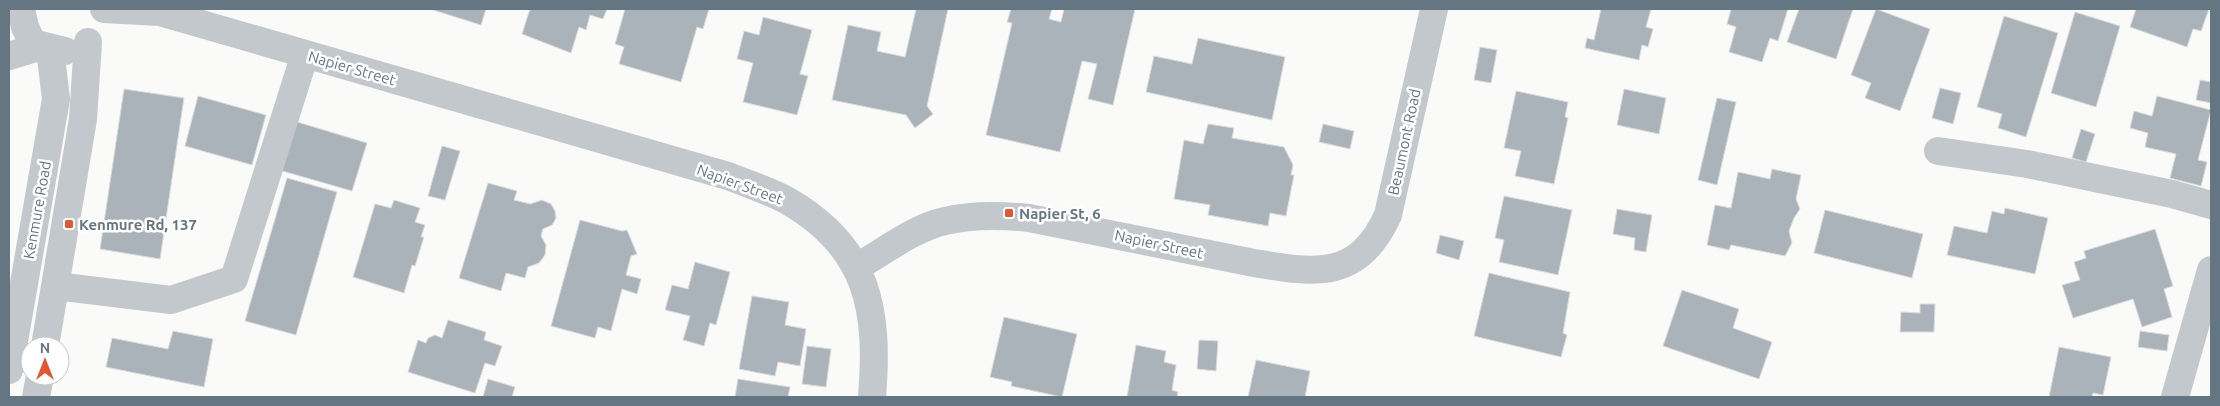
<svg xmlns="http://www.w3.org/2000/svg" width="2220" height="406" font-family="Ubuntu,sans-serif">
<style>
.building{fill:#aab3b9;stroke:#dcdcda}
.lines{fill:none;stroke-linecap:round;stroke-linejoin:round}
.minor{stroke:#c3c8cc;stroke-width:28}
.poi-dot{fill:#e4572e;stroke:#fff;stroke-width:2}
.labels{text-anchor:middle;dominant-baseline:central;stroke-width:5;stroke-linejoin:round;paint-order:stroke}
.street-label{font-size:15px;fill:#657683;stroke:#fff}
.poi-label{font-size:15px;font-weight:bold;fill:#657683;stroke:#fff;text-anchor:start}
</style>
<rect width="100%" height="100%" fill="#fafaf8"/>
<path class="building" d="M430,9H486L481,25Z
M530,9H607L603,19L590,15L586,30L579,27L571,53L522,34Z
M625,9H709L703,29L697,27L681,82L619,64L624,47L615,44Z
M916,9H948L927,106L933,114L915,128L906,115L832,100L848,25L881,32L877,51L905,57Z
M1011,9H1052L1049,19L1061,22L1064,9H1135L1113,105L1088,99L1097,64L1082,61L1060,152L986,135L1012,23L1007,22Z
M1601,9H1651L1646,27L1653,29L1648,47L1642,45L1639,60L1585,48L1587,38L1594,40Z
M1731,9H1788L1778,41L1770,38L1762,62L1729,52L1736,27L1727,24Z
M1799,9H1853L1836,59L1787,42Z
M1876,9L1930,29L1900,111L1865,98L1871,83L1851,75Z
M2136,9H2209L2201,31L2193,29L2187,47L2130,27Z
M2075,12L2120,26L2096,107L2051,93Z
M2004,16L2058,33L2026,137L1998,128L2002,114L1977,107Z
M763,17L812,30L800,74L808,76L797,115L743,102L753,63L737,59L744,31L759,35Z
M1198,38L1285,57L1272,120L1146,92L1154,56L1192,64Z
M1480,47L1497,50L1491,83L1474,80Z
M2200,80L2211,82V103L2196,100Z
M1940,88L1961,93L1953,124L1932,118Z
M124,89L184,98L160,259L100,249Z
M1624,89L1666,98L1659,134L1617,125Z
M1516,91L1568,102L1565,117L1568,118L1554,184L1515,176L1521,151L1504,148Z
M198,96L266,115L252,165L185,146Z
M2157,96L2211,110L2198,160L2207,162L2201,186L2170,178L2176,154L2145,147L2148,133L2130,128L2134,111L2152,116Z
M1717,98L1736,102L1717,185L1698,180Z
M294,121L367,143L352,191L279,170Z
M1208,124L1234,128L1232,138L1284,147L1293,165L1291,175H1294L1286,216L1270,213L1268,226L1208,215L1210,205L1174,199L1184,140L1203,144Z
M1323,124L1354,131L1350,149L1319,142Z
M2081,129L2095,134L2086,162L2072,158Z
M442,146L460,151L445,200L428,196Z
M1772,169L1801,175L1796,199L1800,209L1794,218L1789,231L1792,243L1785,256L1731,245L1729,250L1707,245L1715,205L1731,208L1738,172L1770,179Z
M287,178L337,192L296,335L245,321Z
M488,183L517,191L514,200L530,204L542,200L551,204L555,211L556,218L552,225L543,229L541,236L546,245L545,255L539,263L528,267L525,278L506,273L501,291L459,278Z
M1504,196L1572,210L1558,275L1499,262L1504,240L1495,238Z
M394,200L420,208L415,222L425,225L421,237H424L415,266L412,265L404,293L353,277L375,204L391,208Z
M2005,208L2048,218L2035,274L1947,255L1954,226L1987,233L1992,211L2004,214Z
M1617,209L1652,215L1646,252L1634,250L1635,238L1613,234Z
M1825,210L1923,234L1912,278L1814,253Z
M580,220L622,231L627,230L637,254L631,256L626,275L641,279L637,294L622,289L611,331L598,327L595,338L551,326Z
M2155,229L2173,286L2164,289L2172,317L2142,327L2133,299L2073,318L2062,285L2080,280L2074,262L2086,258L2084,251Z
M1440,235L1464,241L1459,260L1436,253Z
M695,262L730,272L716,325L710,323L704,346L683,340L690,316L665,310L672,285L688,289Z
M1489,273L1570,292L1563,333L1567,335L1561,357L1474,336Z
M1682,290L1739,309L1733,328L1772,342L1759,379L1663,346Z
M752,296L789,302L785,325L806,329L800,366L778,362L775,376L739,369Z
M1920,304H1935L1934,332H1900L1901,312L1920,313Z
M1004,317L1077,334L1062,397L1011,386L1012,382L990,377Z
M448,320L486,332L484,340L502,346L495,366L485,363L475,393L408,372L418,340L426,343L428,338L435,335L442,338Z
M173,331L213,339L204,387L106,367L112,338L168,349Z
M2140,331L2169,335L2167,351L2138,347Z
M1199,340L1218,341L1216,371L1197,369Z
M1136,345L1166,351L1164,362L1176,365L1172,390L1178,392L1177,397H1127Z
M807,346L831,349L826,387L802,384Z
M2059,347L2111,357L2103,395L2093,393L2092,397H2049Z
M1256,360L1310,371L1305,397H1248Z
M488,379L515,387L512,397H483Z
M738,379L790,387L788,397H735Z"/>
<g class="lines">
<path class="minor" d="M21,9L25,27L35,48L41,45L65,51
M104,9L160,12L728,176C748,184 770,191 788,201C869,248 879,310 872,397
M9,56L35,48
M1938,151L2027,164L2172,194L2211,205
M857,267C885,251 914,228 945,221C973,214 1001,215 1029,218L1254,263C1315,273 1358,281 1388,215L1434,9
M56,286L171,300L234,279L305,54
M45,346L83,119L88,42
M9,370L56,99L50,49
M36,397L40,376
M2175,397L2211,270"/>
</g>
<g class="poi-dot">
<rect x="1004" y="208" width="10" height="10" rx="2.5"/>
<rect x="64" y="219" width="10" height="10" rx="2.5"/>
</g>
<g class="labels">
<g class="street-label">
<text transform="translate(352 68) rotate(16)">Napier Street</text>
<text transform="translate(1404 142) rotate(-78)">Beaumont Road</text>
<text transform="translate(740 184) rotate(20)">Napier Street</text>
<text transform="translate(37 210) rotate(-80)">Kenmure Road</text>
<text transform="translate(1159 244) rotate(12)">Napier Street</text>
</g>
<g class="poi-label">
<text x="1019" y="213">Napier St, 6</text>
<text x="79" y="224">Kenmure Rd, 137</text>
</g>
</g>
<rect width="2220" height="406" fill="none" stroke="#657683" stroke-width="20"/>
<g transform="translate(45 361)"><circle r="24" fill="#ffffff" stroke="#c1c8cd"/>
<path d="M0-4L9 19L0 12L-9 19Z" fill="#e4572e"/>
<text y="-8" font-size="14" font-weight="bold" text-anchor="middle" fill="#657683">N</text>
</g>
</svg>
